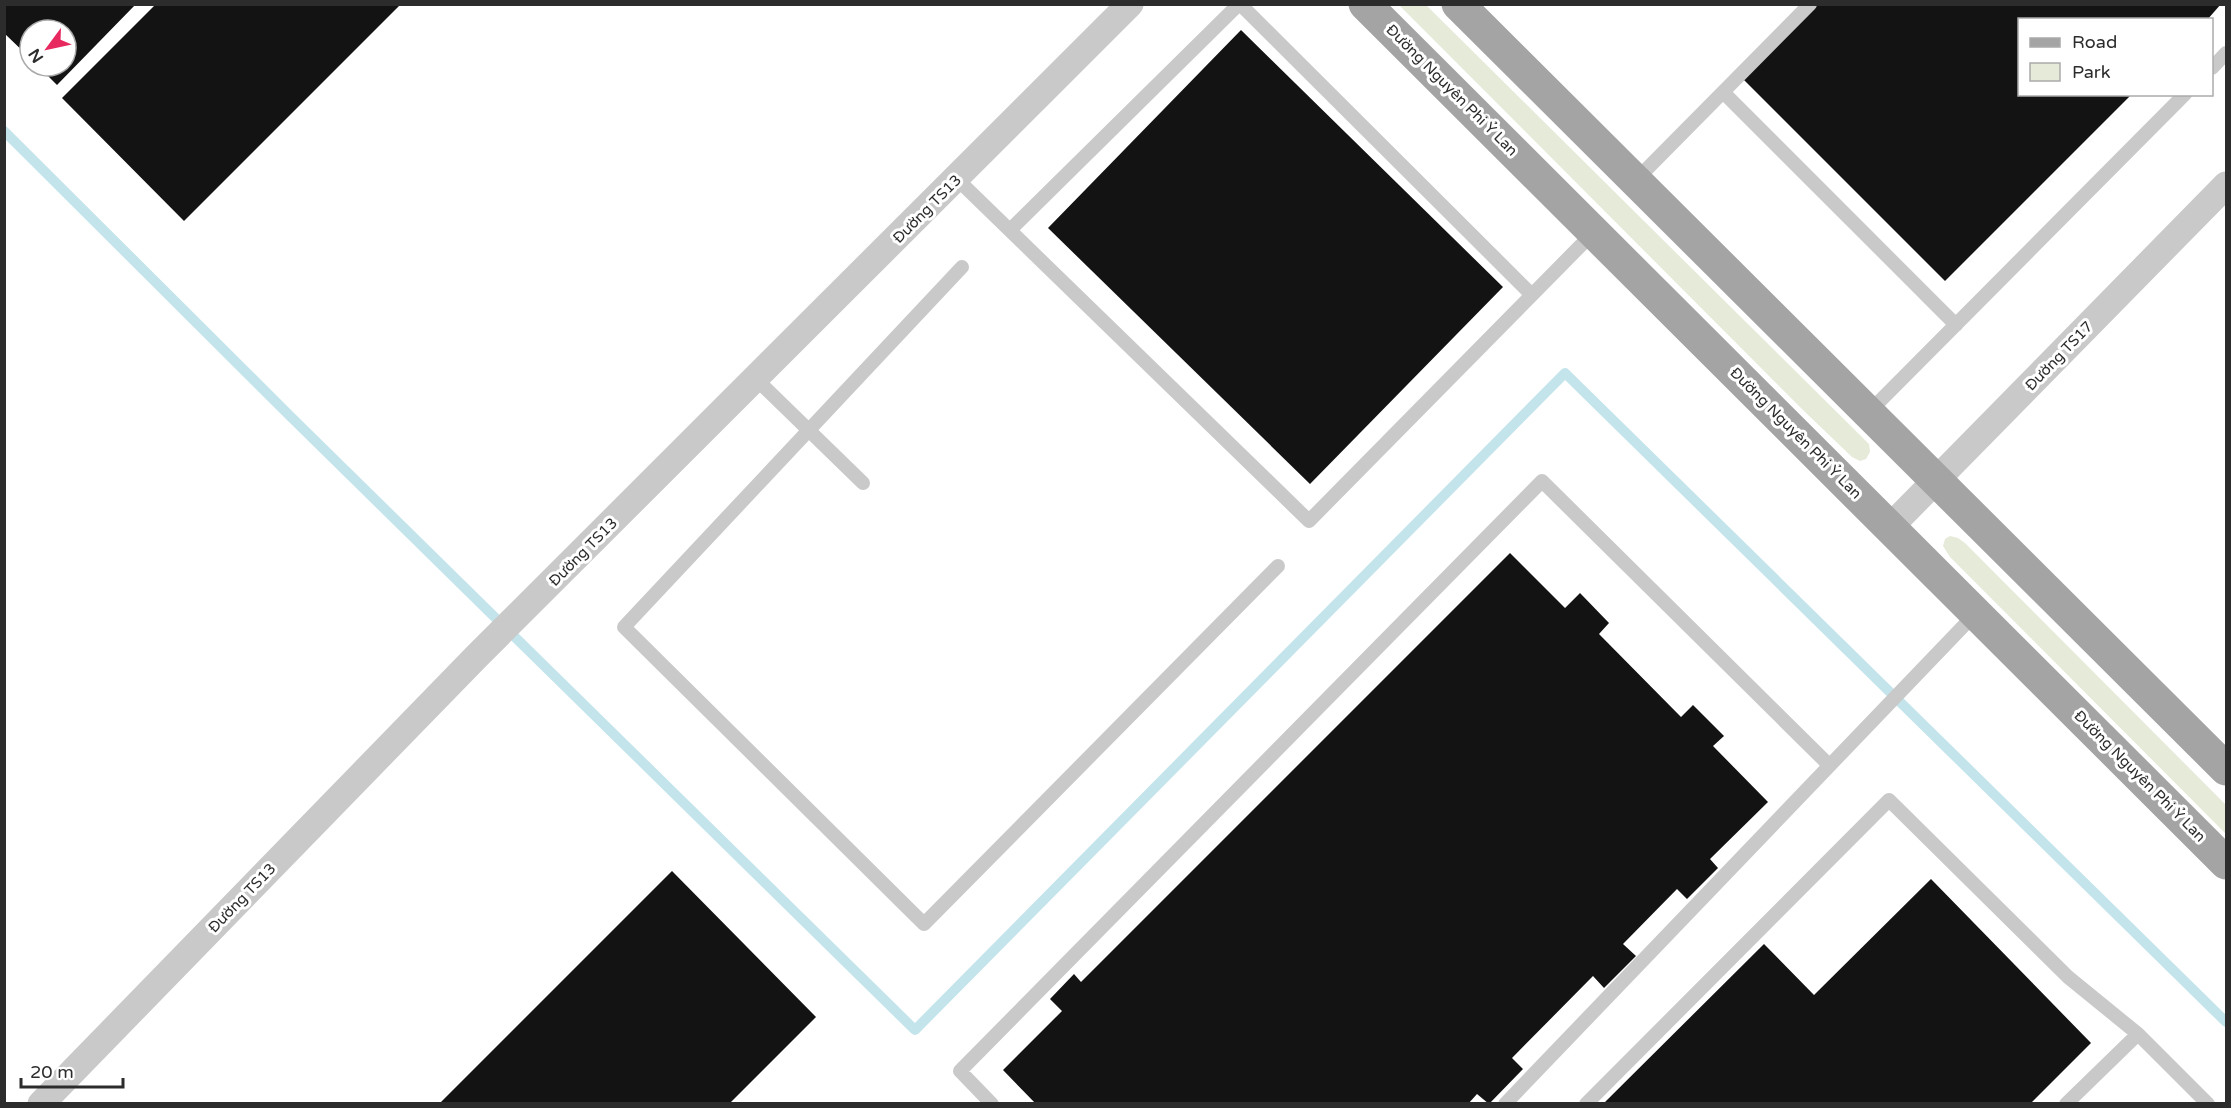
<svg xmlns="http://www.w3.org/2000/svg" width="2231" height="1108" font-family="'Varela Round',sans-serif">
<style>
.green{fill:#e6ead9}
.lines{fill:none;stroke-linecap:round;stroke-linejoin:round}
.stream{stroke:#c4e4eb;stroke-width:10}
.building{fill:#131313}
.lane{stroke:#c9c9c9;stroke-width:14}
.street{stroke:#c9c9c9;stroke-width:27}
.primary{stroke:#a4a4a4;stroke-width:33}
.labels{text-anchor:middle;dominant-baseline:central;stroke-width:6;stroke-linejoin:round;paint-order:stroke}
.street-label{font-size:15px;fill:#2c2c2c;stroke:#fff}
</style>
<rect width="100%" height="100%" fill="#fff"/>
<path class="green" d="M1399,5H1426L1869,444L1870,452L1866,459L1860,461L1852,457L1805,412Z
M1950,536L1958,538L1965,543L2226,805V834L1950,557L1943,546L1945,539Z"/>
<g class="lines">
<path class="stream" d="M4,131L291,417L915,1030L1565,373L2226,1022"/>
</g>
<path class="building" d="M4,4H136L57,85L38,66H66V30H30V58L4,33Z
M156,4H401L184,221L62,98Z
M1812,4H2221L2207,20H2020V94H2132L1945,281L1740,76Z
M1241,30L1503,287L1310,484L1048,228Z
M1510,553L1565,608L1580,593L1609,623L1599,634L1681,717L1693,705L1724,736L1713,746L1768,802L1710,859L1718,868L1687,899L1677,889L1623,944L1636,956L1604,988L1593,976L1512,1058L1523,1069L1489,1104L1477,1094L1468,1104H1036L1003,1070L1062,1011L1050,999L1074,974L1081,982Z
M672,871L816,1017L729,1104H439Z
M1931,879L2091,1043L2030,1104H1603L1764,944L1814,995Z"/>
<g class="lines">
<path class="lane" d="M1240,4L1532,295
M2212,68L2226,53
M1723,92L1956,325
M957,179L1309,521L1594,232
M1635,181L1810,4
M1010,230L1239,4
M962,267L624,627L924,924L1278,566
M756,379L863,483
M1868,413L2185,94
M992,1104L960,1071L1542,481L1829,765
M1505,1104L1975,614
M1586,1104L1889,800L2068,977L2138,1034L2208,1104
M2066,1104L2138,1034"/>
<path class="street" d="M1890,527L2226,185
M41,1104L477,656L1130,4"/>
<path class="primary" d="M1365,4L2226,863
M1458,4L2226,769"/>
</g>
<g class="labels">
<g class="street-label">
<text transform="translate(1452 90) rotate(45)">Đường Nguyên Phi Ỷ Lan</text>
<text transform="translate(927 209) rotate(-45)">Đường TS13</text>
<text transform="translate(2059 356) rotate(-46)">Đường TS17</text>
<text transform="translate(1796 433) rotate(45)">Đường Nguyên Phi Ỷ Lan</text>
<text transform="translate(583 552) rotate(-45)">Đường TS13</text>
<text transform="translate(2140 776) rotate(45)">Đường Nguyên Phi Ỷ Lan</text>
<text transform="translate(242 898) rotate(-46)">Đường TS13</text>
</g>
</g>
<rect width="2231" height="1108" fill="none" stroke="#2c2c2c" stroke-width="12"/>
<rect x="2018" y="18" width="195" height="78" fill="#ffffff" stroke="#ababab" stroke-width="1.5"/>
<rect x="2030" y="38" width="30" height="9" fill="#a4a4a4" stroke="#ababab" stroke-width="1.5"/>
<text x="2072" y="48" font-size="18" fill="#2c2c2c">Road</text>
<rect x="2030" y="63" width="30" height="18" fill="#e6ead9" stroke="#ababab" stroke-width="1.5"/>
<text x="2072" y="78" font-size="18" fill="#2c2c2c">Park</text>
<g transform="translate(48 48) rotate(237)"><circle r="28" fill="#ffffff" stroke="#ababab" stroke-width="1.5"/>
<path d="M0-4.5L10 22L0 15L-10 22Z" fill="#e82960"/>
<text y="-9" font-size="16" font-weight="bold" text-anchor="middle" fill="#2c2c2c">N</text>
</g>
<path d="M21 1078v9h102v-9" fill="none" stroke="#2c2c2c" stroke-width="3"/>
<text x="30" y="1078" font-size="18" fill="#2c2c2c" stroke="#ffffff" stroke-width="4.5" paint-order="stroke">20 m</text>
</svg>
